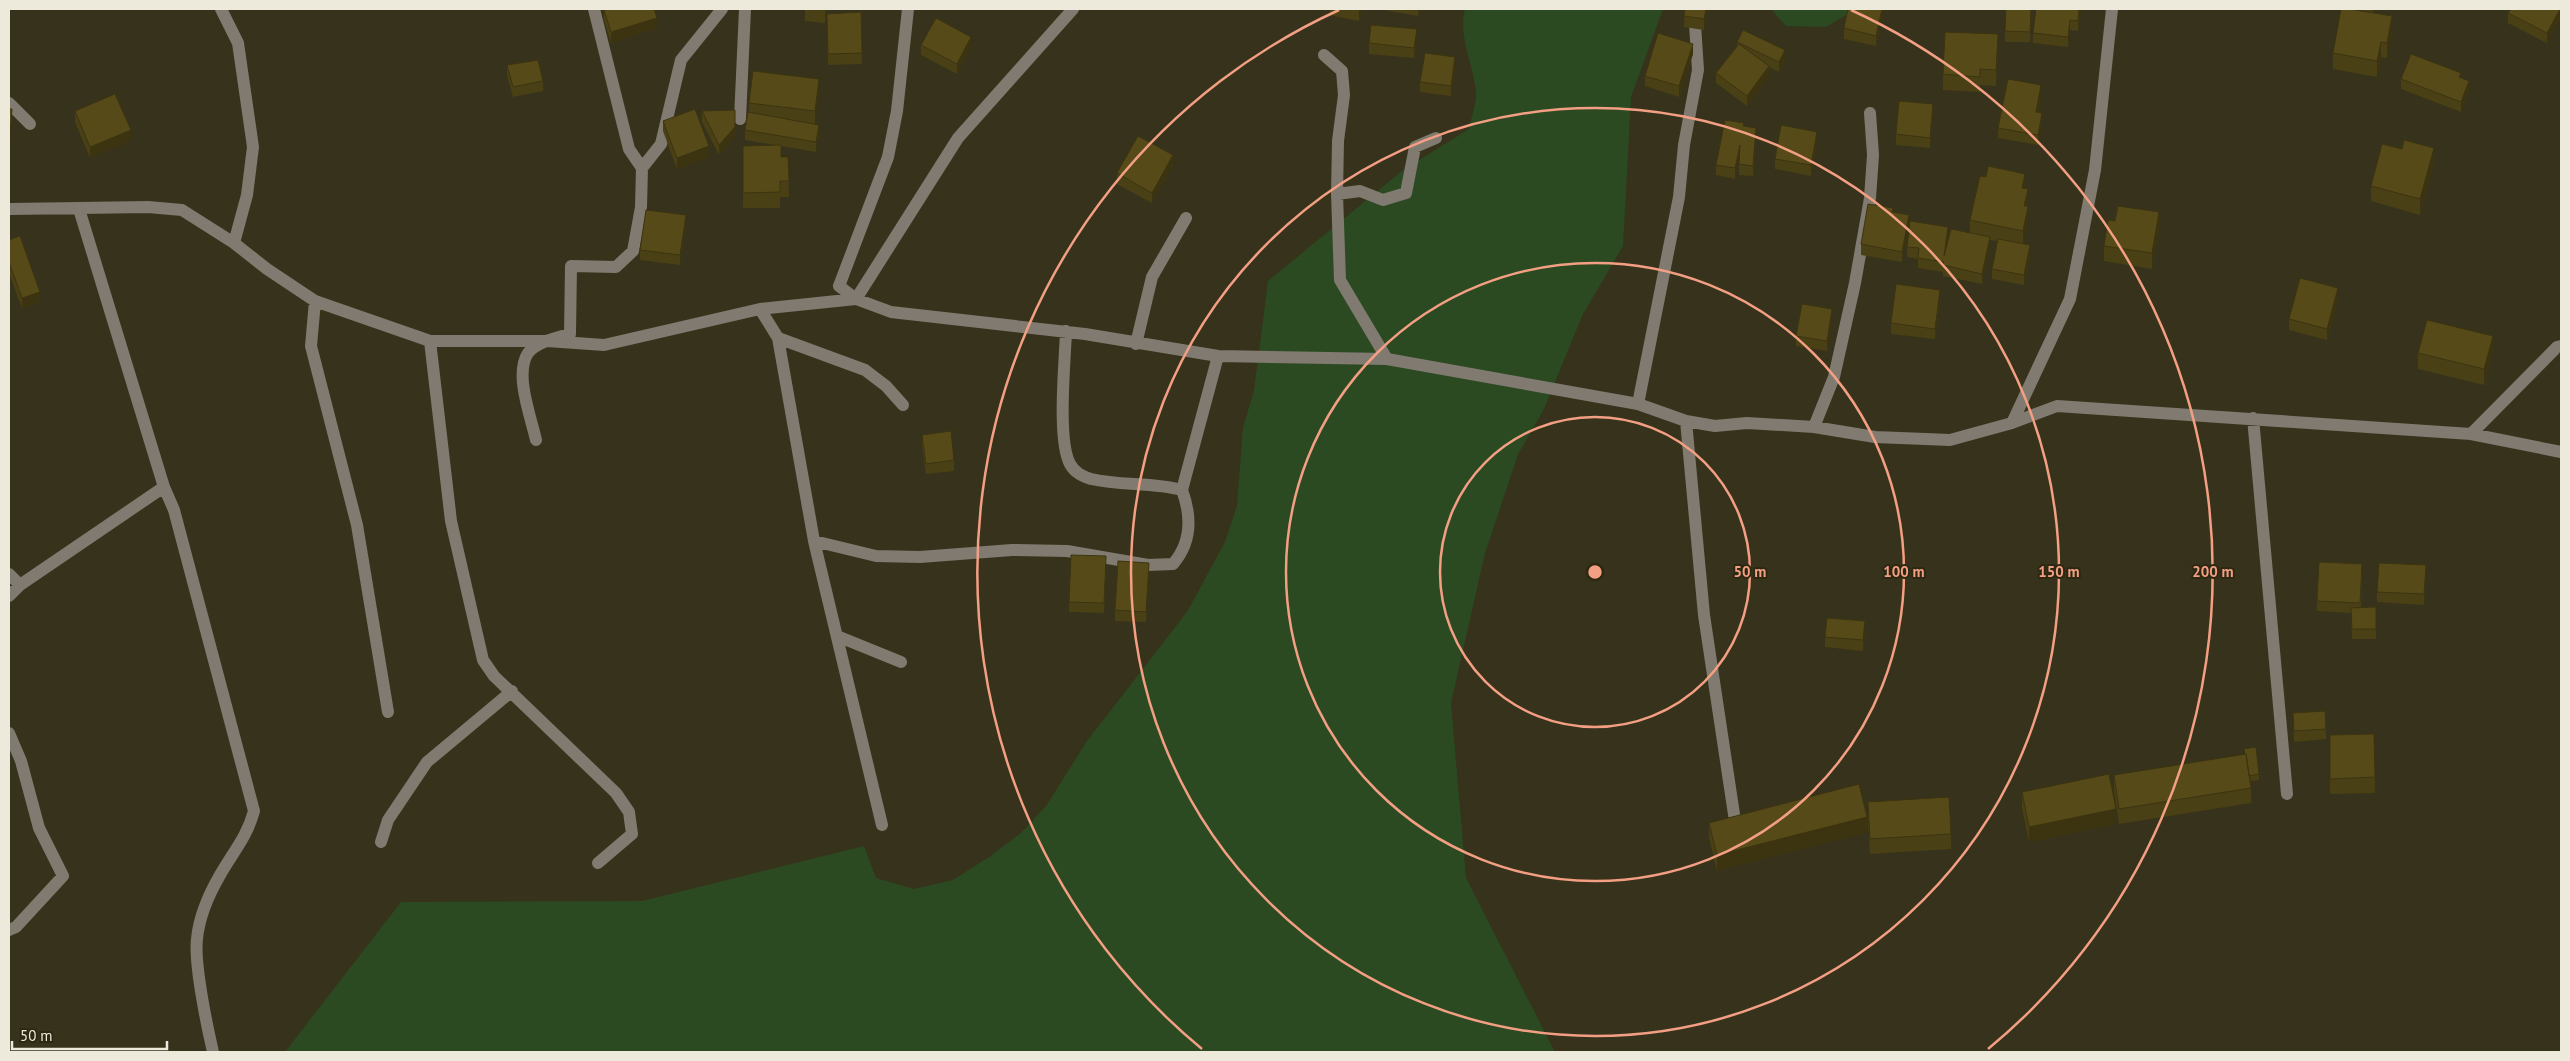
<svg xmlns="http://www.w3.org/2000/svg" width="2570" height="1061" font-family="'PT Sans',sans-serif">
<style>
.green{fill:#2b4a22}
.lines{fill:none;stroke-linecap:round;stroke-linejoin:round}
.minor{stroke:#807a70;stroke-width:12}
.wall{fill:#4a4015}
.shaded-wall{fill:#3c3411}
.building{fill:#564b18;stroke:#3c3411}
.ring{fill:none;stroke:#f39f83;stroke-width:2.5}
.centre{fill:#f39f83;stroke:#2d2811;stroke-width:2.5}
.ring-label{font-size:15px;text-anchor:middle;font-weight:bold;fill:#f39f83;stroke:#2d2811;stroke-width:4;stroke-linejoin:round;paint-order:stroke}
</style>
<rect width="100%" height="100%" fill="#37321b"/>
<path class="green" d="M1465,9H1663L1631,97L1623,246L1583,314L1543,411L1518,454L1485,553L1451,703L1466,878L1555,1052H285L401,902L642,901L864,846L876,878L914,889L953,880L989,857L1021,833L1046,806L1087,741L1187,612L1225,542L1237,506L1243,427L1254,391L1268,281L1403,170L1469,129C1471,118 1477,102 1476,91C1473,64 1458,36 1465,9Z
M1771,9H1856L1826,27L1786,26Z"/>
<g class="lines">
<path class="minor" d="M221,9L238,43L253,147L247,195L234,243
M594,9L629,149L642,168
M908,9L897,111L888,157L839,286L856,299L958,138L1073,9
M1324,55L1342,71L1344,95L1338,141L1337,194L1340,280L1387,359
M9,103L30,124
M740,119L745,9
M1337,194L1360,191L1383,200L1406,193L1415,147L1436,138
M9,209L148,207L182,210L234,243L267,269L315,301L430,341H547L604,345L760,309L856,299L891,312L1085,334L1218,356L1387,359L1638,404L1686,421L1715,426L1747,423L1814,427L1875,437L1950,440L2012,423L2057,406L2471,434L2561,452
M315,301L311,346L357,525L388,712
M760,309L778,338L814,541L882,825
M778,338L865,370L886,386L903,405
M430,341L451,521L483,660L494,676L616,793L629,812L632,834L598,863
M1136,344L1152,277L1186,218
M1638,404L1679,197L1684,145L1698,70L1694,9
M2253,418L2287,794
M1686,421L1704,615L1735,821
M2012,423L2070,299L2095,170L2112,9
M1814,427L1834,377L1855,283L1870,198L1873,155L1870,113
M2471,434L2557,347L2561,346
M536,440C531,417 514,374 528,353C536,342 558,337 570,334L571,266L616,267L633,251L641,207L642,168L661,144L681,60L722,9
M164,487L174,510L254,811C247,837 233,852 220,875C209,894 199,917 197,939C194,964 207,1026 213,1052
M1182,490L1218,356
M814,541L876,556L920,557L1012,550L1067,551L1148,565L1173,564C1192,542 1192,517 1182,490C1152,482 1121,486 1091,479C1082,476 1075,473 1070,464C1057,440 1065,362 1066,331
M9,574L20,585
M9,596L20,585L164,487L79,209
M837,636L901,662
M9,733L21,761L39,828L63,876L16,927L9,930
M381,842L388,820L427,762L512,691"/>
</g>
<path class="wall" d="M805,9H827L825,23L805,21Z
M1330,9H1362L1359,21L1330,15Z
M1384,9H1419L1418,16L1384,10Z
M1685,9H1707L1704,30L1684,27Z
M1883,9V14L1876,46L1844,39V28Z
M2031,9L2030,42H2005V31Z
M2081,9L2078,31L2070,30L2068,47L2033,43V33Z
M2352,9H2373V12Z
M2561,9V17L2547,43L2508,23V13Z
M604,10L657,28L611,43L604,20Z
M861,12L862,64L828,65L827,24Z
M2392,32L2387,58L2381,57L2377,77L2333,69V53Z
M1417,40L1414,58L1369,54V43Z
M1737,42L1785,60L1779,72L1769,67V77L1747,106L1716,83V73L1737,46Z
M921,45L971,47L957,74L921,55Z
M1998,50L1996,86L1980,85V92L1943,90V74Z
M1693,54L1679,97L1645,86V76Z
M507,65L543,81V91L513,97L507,75Z
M1455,68L1451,96L1420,92V82Z
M2461,78L2469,91L2461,112L2401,89V79Z
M819,94L815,124L819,135L816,152L781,146V157H788L789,197H780V208H743V146L775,145L745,140V130L749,113V103Z
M2041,95L2038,113L2042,124L2038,145L1998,138V128Z
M75,111L131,140L90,158L75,122Z
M702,111L735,137L719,155L702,122Z
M1933,114L1930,148L1896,145V134Z
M663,121L709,157L677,169L663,131Z
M1744,127L1756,138L1753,176L1739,175V158L1735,179L1716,175V165Z
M1817,142L1811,176L1775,169V159Z
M2434,163L2420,215L2371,201V186Z
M1173,165L1152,203L1117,184V173Z
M2025,188L2028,204V222L2023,244L2030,255L2024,285L1992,279V269L1997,241L1990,240V248L1982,284L1943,276V272L1918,268V259L1907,257V247L1948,237V244L1970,233V220Z
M1893,213L1909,225L1902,262L1861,255V244Z
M686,226L680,265L640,260V250Z
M2159,228L2152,269L2104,261V246Z
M9,240L40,302L22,308L9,273Z
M2338,299L2327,340L2289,330V319Z
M1940,300L1935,339L1891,334V323Z
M1832,320L1827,351L1796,346V336Z
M2493,351L2484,385L2418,369V353Z
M922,435L954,460V471L926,474L922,445Z
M1106,566L1104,613L1069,612V602Z
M1149,574L1146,622L1115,621V610Z
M2362,575L2361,608L2376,607V639H2352L2351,613L2317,611V601Z
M2426,576L2424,605L2377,602V592Z
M1865,631L1863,651L1825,647V637Z
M2293,713L2326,729V739L2294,742Z
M2374,734L2375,793L2330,794V735Z
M2244,749L2259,774V780L2250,781L2251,788V803L2119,824L2114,791V775L2244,755Z
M2022,792L2116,824L2029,842L2022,808Z
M1868,802L1951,834V849L1870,854L1868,817Z
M1709,823L1867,832L1717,871L1709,838Z"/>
<path class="shaded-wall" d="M825,9H827L825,23Z
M1360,9H1362L1359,21V10Z
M1706,9H1707L1704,30V19Z
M1882,9H1883V14L1876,46V36Z
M2079,9H2081L2078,31V21Z
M2560,9H2561V17L2547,43V33Z
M2392,16V32L2387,58V43Z
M657,18V28L611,43V32Z
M2070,20V30L2068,47V37Z
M1417,29V40L1414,58V48Z
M1998,34V50L1996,86V70Z
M971,37V47L957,74V64Z
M2381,42V57L2377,77V61Z
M1693,44V54L1679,97V86Z
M1785,50V60L1779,72V62Z
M1455,57V68L1451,96V86Z
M1769,66V77L1747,106V96Z
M819,79V94L815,126V111Z
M2469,81V91L2461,112V102Z
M2041,85V95L2036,123V112Z
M1933,104V114L1930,148V138Z
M12,109V120L9,157V147Z
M2042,113V124L2038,145V135Z
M819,125V135L816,152V142Z
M735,127V137L719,155V145Z
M1756,128V138L1753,176V166Z
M131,130V140L90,158V147Z
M1817,132V142L1811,176V165Z
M1740,145V156L1735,179V168Z
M709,146V157L677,169V158Z
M2434,148V163L2420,215V199Z
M1173,155V165L1152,203V193Z
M2025,174V190L2022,188Z
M2028,189V204L2024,221V206Z
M2028,206V222L2023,247V231Z
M2159,212V228L2152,269V253Z
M686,215V226L680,265V255Z
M1909,215V225L1902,262V252Z
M1948,227V237L1944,266V256Z
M1990,237V248L1982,284V274Z
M2030,245V255L2024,285V275Z
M2338,288V299L2327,340V329Z
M1940,290V300L1935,339V329Z
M40,292V302L22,308V298Z
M1832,309V320L1827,351V341Z
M2493,336V351L2484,385V369Z
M1149,563V574L1146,622V612Z
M2426,565V576L2424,605V594Z
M1865,621V631L1863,651V640Z
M2116,809V824L2029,842V827Z
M1867,817V832L1717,871V855Z"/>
<path class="building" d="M607,9H654L657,18L611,32L604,10Z
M1685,9H1706L1704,19L1684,16Z
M1848,9H1882L1876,36L1844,28Z
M2006,9H2031L2030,32L2005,31Z
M2036,9H2079L2078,21L2070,20L2068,37L2033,33Z
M2341,9H2349L2392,16L2387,43L2381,42L2377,61L2333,53Z
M2511,9H2560L2547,33L2508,13Z
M861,12L862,53L828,54L827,14Z
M936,18L971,37L957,64L921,45Z
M1371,25L1417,29L1414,48L1369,43Z
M1743,30L1785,50L1779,62L1737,42Z
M1945,32L1998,34L1996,70L1980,69V77L1943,74Z
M1658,33L1693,44L1679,86L1645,76Z
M1739,44L1769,66L1747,96L1716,73Z
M1425,53L1455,57L1451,86L1420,82Z
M2411,54L2461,73L2459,77L2469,81L2461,102L2401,79Z
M538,60L543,81L513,87L507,65Z
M753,71L819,79L815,111L749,103Z
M2008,79L2041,85L2036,112L2042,113L2038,135L1998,128Z
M115,94L131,130L90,147L75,111Z
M1899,101L1933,104L1930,138L1896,134Z
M9,109H12L9,147Z
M695,109L709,146L677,158L663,121Z
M735,110V127L719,145L702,111Z
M748,112L819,125L816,142L745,130Z
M1725,120L1744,123L1743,126L1756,128L1753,166L1739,164L1740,145L1735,168L1716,165Z
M1781,125L1817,132L1811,165L1775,159Z
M1138,136L1173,155L1152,193L1117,173Z
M2404,140L2434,148L2420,199L2371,186L2382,144L2402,149Z
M781,145V157H788L789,181H780V192L743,193V146Z
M1988,166L2025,174L2022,188L2028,189L2024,206H2028L2023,231L1970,220L1980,176L1986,177Z
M1868,204L1893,208L1892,212L1909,215L1902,252L1861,244Z
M2118,206L2159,212L2152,253L2104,246L2108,220L2115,221Z
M646,210L686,215L680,255L640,250Z
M1910,221L1948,227L1944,256L1951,229L1990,237L1982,274L1943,265L1944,262L1918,258L1919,248L1907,247Z
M20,236L40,292L22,298L9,262V240Z
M1998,239L2030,245L2024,275L1992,269Z
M2300,278L2338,288L2327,329L2289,319Z
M1896,284L1940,290L1935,329L1891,323Z
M1802,304L1832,309L1827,341L1796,336Z
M2427,320L2493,336L2484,369L2418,353Z
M951,431L954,460L926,464L922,435Z
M1071,555L1106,556L1104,603L1069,602Z
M1118,561L1149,563L1146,612L1115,610Z
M2319,562L2362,564L2360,603L2317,601Z
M2379,563L2426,565L2424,594L2377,592Z
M2376,607V629H2352L2351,608Z
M1827,618L1865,621L1863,640L1825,637Z
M2325,711L2326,729L2294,731L2293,713Z
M2374,734L2375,777L2330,779V735Z
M2256,747L2259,774L2249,776L2246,754H2245L2244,749Z
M2246,754L2251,788L2119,809L2114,775Z
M2109,774L2116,809L2029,827L2022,792Z
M1859,784L1867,817L1717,855L1709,823Z
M1949,797L1951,834L1870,839L1868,802Z"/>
<g class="ring">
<circle cx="1595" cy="572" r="155"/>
<circle cx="1595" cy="572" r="309"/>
<circle cx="1595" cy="572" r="464"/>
<path d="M1202 1049A618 618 0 0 1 1339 10M1851 10A618 618 0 0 1 1988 1049"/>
</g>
<circle cx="1595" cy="572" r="8" class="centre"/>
<g class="ring-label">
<text x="1750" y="577">50 m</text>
<text x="1904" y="577">100 m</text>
<text x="2059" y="577">150 m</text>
<text x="2213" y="577">200 m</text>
</g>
<rect width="2570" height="1061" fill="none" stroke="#edeadc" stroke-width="20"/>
<path d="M12 1041v8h155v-8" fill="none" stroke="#edeadc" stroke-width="2.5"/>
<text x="20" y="1041" font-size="15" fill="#edeadc" stroke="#2d2811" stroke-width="4" paint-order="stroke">50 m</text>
</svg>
